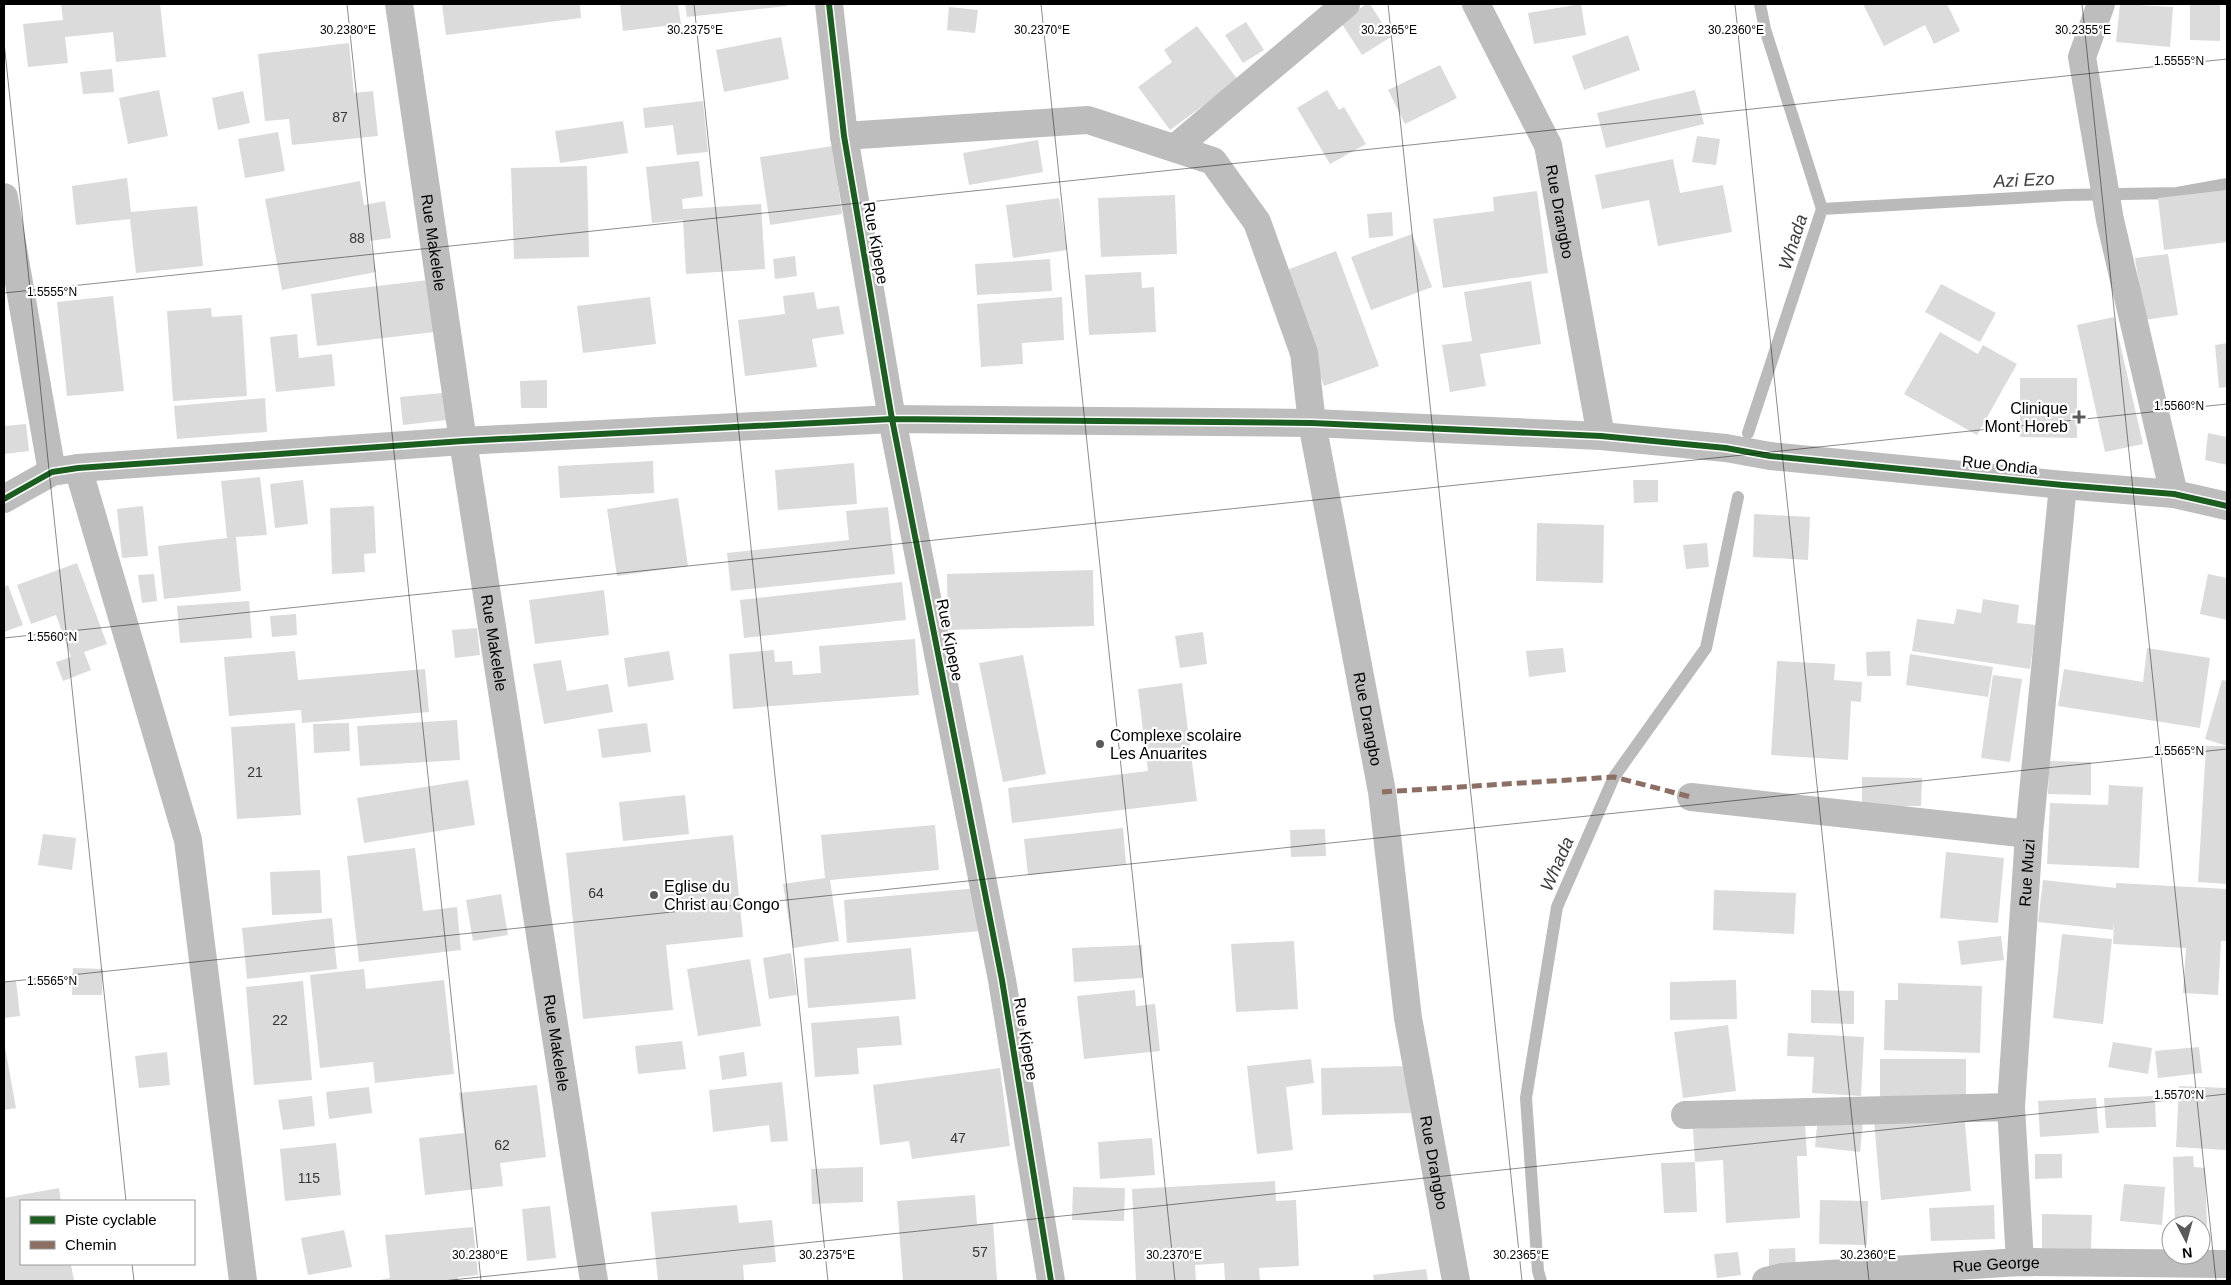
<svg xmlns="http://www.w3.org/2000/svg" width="2231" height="1285" font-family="Helvetica,sans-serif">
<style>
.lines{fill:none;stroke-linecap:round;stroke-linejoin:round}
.stream{stroke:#bababa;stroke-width:12}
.building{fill:#dbdbdb}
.minor{stroke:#bdbdbd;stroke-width:28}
.quiet{stroke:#8d6e63;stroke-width:5;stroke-dasharray:10 5;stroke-linecap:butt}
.cycleway-casing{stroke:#fff;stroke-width:9}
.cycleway{stroke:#1b5e20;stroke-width:6}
.ticks{fill:none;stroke:#000;stroke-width:1;stroke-opacity:0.45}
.poi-dot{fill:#595959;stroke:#fff;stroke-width:2}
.labels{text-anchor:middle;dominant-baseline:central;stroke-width:4.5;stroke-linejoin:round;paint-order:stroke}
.number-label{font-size:14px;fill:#373737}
.street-label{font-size:16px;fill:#000;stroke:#fff}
.poi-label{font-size:16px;fill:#000;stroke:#fff;text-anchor:start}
.water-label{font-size:18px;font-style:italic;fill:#3d3d3d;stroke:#fff}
.ticks-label{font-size:12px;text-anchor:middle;fill:#000;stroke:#fff;stroke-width:4.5;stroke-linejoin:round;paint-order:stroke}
</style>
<rect width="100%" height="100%" fill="#fff"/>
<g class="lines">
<path class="stream" d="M1822,209L2067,195L2177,193L2227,184
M1748,433L1822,209L1765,29L1760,4
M1541,1281L1538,1271L1526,1098L1557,907L1614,777L1706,648L1738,497"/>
</g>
<path class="building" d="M61,4H160L166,57L116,62L113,32L65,37L68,63L28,67L23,24L63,20Z
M442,4H580L581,18L446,35Z
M620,4H678L681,24L623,31Z
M685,4H787V6L687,17Z
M1367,4H1370L1391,37L1362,55L1340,21Z
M1581,4L1586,35L1534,44L1528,13Z
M1863,4H1947L1960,31L1934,44L1925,25L1884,46Z
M2120,4L2173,7L2170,47L2116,42Z
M2190,4H2220V41L2190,40Z
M949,7L978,10L975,33L947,30Z
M1246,22L1264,50L1243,63L1225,35Z
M1197,26L1238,80L1170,130L1138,87L1172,62L1164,50Z
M1628,35L1640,70L1584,90L1572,56Z
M781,37L789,79L724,92L716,50Z
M349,43L354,93L373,91L378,136L292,145L289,119L265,121L258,54Z
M1440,65L1457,98L1405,124L1388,90Z
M112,69L114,92L83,94L80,72Z
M159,90L168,136L128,144L119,98Z
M1327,90L1339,110L1344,107L1366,144L1330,164L1297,108Z
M1695,90L1704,124L1606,148L1597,113Z
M243,91L250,123L218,130L212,98Z
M703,101L708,152L677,155L673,125L645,128L643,108Z
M623,121L628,153L560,163L555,131Z
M278,132L285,171L245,178L238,139Z
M1697,136L1720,139L1716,165L1692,162Z
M1038,140L1043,172L969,185L963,153Z
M833,146L842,214L770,225L760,157Z
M1673,159L1680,193L1723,185L1732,232L1658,246L1649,200L1602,209L1595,175Z
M699,161L703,196L682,199L683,209L761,204L765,269L686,274L683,220L652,223L646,167Z
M587,166L589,257L514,259L511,168Z
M127,178L131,212L197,206L203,266L136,273L130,219L76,225L72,186Z
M360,181L364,205L385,201L391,238L370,241L376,272L282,290L265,199Z
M2227,190V242L2164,250L2158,198Z
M1537,191L1548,273L1443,288L1433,219L1494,211L1493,197Z
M1175,195L1177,254L1101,257L1098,198Z
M1059,198L1067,250L1013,258L1006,205Z
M1392,212L1393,236L1369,238L1367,214Z
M1412,234L1432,287L1371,310L1351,257Z
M1336,251L1379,366L1324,386L1282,272Z
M2168,254L2178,315L2144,320L2135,258Z
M795,256L797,276L775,279L773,259Z
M1050,259L1052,291L977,295L975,264Z
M1141,272L1142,288L1154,287L1156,332L1089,335L1085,275Z
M428,280L434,332L317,346L311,294Z
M1531,281L1541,344L1480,354L1486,386L1450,392L1442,345L1472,341L1464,292Z
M1941,284L1996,313L1980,342L1925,312Z
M814,292L817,309L839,306L844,334L812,339L817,367L745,376L738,320L785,314L783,296Z
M113,296L124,391L67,396L57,302Z
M650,297L656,344L583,353L577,306Z
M1062,297L1064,340L1022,343L1023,364L981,367L977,304Z
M211,308L212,317L242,315L247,396L173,401L167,311Z
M2114,317L2143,444L2105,452L2077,325Z
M1940,332L1978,354L1983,345L2017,364L1977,435L1904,394Z
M297,334L299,358L332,354L335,386L276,392L270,337Z
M2227,343V387L2219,388L2215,345Z
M2020,378H2077V438L2020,437Z
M547,380V408H521L520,381Z
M453,392L456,419L403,425L400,397Z
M265,398L267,432L177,439L174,406Z
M26,424L29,451L4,454V426Z
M2208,433L2227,437V465L2205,460Z
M653,461L654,493L560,498L558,466Z
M854,463L857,504L778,510L775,470Z
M260,477L267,535L236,537L241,591L164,599L158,546L227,538L221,481Z
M303,480L308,524L275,528L270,484Z
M1633,480H1658V502L1634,503Z
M678,498L688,566L617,576L607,509Z
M143,506L148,556L122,558L117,509Z
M374,506L376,553L364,554L365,572L332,574L330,508Z
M888,507L895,574L731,591L727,553L849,540L846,511Z
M1754,514L1810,517L1808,560L1753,557Z
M1537,523L1604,525L1603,583L1536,581Z
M1707,543L1709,567L1686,569L1683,545Z
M77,563L107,644L84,652L91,670L63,681L56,662L71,657L56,615L31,624L17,585Z
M1093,570L1094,626L948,630L947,574Z
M154,574L157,601L142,603L138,575Z
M2208,574L2227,578V620L2200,614Z
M902,582L906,620L744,638L740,600Z
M8,585L23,625L4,632V587Z
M604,590L609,635L535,644L529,600Z
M1983,599L2019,605L2017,623L2036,625L2030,669L1912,651L1917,619L1954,624L1957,609L1981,613Z
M249,601L252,638L180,643L177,606Z
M296,614L297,635L272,637L270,616Z
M477,628L480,655L455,658L452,630Z
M1203,632L1207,664L1180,668L1175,636Z
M915,639L919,695L733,709L729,654L774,650L775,662L792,661L793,675L821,673L819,646Z
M1563,648L1566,672L1529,677L1526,651Z
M2147,648L2210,658L2200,728L2058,706L2064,669L2143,682Z
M295,651L298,680L425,669L429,712L302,723L301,710L229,716L224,657Z
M669,651L674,680L628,687L624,658Z
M1890,651L1891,676H1867L1866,652Z
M1910,654L1993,667L1988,697L1906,685Z
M1023,655L1046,774L1003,782L979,663Z
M561,660L567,691L608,684L613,712L544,724L533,664Z
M1777,661L1835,664L1834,680L1862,682L1861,702L1851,701L1848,760L1771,755Z
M1993,675L2022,679L2010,762L1981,758Z
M2222,680L2227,681V746L2205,739Z
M1182,683L1197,801L1012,823L1008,788L1148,771L1138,689Z
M457,720L460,760L360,766L357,726Z
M295,723L301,815L237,819L231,727Z
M349,723L350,751L314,753L313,724Z
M647,723L651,752L602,758L598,729Z
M2206,746H2227V884L2198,882Z
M2049,761L2091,762V795L2048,794Z
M1862,777L1922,778L1921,806H1862Z
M468,780L475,825L364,843L357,798Z
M2109,785L2143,787L2139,868L2047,864L2050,803L2108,805Z
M685,795L689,834L623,841L619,802Z
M935,825L939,870L830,880L839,941L793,948L783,884L825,878L821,835Z
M1123,828L1126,864L1028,875L1024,839Z
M1325,829L1326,856L1291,857L1290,830Z
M43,834L76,838L72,870L38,865Z
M733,835L743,937L666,945L673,1010L583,1019L566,853Z
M415,848L423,911L457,907L461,950L359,962L347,856Z
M1946,852L2004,858L1998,923L1940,918Z
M320,870L322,913L272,915L270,872Z
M2043,880L2116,888V883L2227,889V941H2221L2218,995L2183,993L2186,948L2113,944L2114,921L2113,930L2038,922Z
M978,888L981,931L847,943L844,900Z
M1714,890L1796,893L1794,934L1713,930Z
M501,894L508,935L473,941L466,900Z
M332,918L337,969L247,979L242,928Z
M2062,934L2112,939L2103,1024L2053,1018Z
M2001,936L2004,960L1961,965L1958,941Z
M1294,941L1298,1009L1236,1012L1231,944Z
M1142,945L1143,978L1074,982L1072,948Z
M911,948L916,999L808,1008L804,958Z
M791,953L797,995L769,999L763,958Z
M750,959L761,1026L698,1036L687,969Z
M73,968L103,969L102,995H72Z
M364,969L366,989L444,980L454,1074L375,1083L373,1062L320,1068L310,975Z
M1736,980L1737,1019L1670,1020V982Z
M16,981L20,1016L4,1018V982Z
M303,981L312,1080L254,1085L246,987Z
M1898,983L1982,986L1980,1053L1884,1050L1885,1000H1898Z
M1135,990L1136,1006L1155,1004L1160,1051L1084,1059L1077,996Z
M1811,990L1854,991V1024L1811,1023Z
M899,1016L902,1045L857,1048L859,1074L815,1077L811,1023Z
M1728,1025L1736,1091L1683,1098L1674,1032Z
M1788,1033L1864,1037L1861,1096L1812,1093L1814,1057L1787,1056Z
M682,1041L686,1069L638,1074L635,1046Z
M4,1042L16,1108L4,1110Z
M2113,1042L2152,1048L2148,1074L2108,1067Z
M2199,1047L2202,1073L2158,1078L2155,1051Z
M167,1052L170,1085L139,1088L135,1056Z
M744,1052L747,1076L722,1080L719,1056Z
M1311,1059L1314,1083L1286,1087L1293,1150L1257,1154L1247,1066Z
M1880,1059H1966V1105H1880Z
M1409,1066L1411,1113L1322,1115L1321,1068Z
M1000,1068L1010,1146L912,1159L909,1141L880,1145L873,1085Z
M782,1082L788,1141L771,1142L769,1125L713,1132L709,1090Z
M537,1085L546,1157L500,1163L503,1186L425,1195L419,1138L464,1133L459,1093Z
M2179,1086L2227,1088V1150L2176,1147Z
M369,1087L372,1113L329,1119L326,1092Z
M312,1096L315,1126L283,1130L278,1100Z
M2155,1096L2156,1127L2106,1128L2104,1098Z
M2096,1098L2099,1133L2040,1137L2038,1101Z
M1964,1112L1971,1191L1881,1200L1874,1121Z
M1818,1116L1863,1120L1860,1152L1815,1147Z
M1805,1123L1807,1156H1797L1800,1218L1726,1223L1723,1160L1695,1162L1693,1129Z
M1152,1138L1155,1175L1100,1179L1098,1142Z
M336,1143L341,1195L285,1201L280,1149Z
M2035,1154H2062V1178L2035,1179Z
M2193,1156L2194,1167L2205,1168L2207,1226L2175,1225L2173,1157Z
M1695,1162L1697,1212L1664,1213L1661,1163Z
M863,1167V1202L812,1204L811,1169Z
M1275,1181L1276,1201L1296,1200L1299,1266L1259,1268L1260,1281H1225L1224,1263L1195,1265L1196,1281H1136L1132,1189Z
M2124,1184L2165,1187L2162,1225L2120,1221Z
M1073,1187L1125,1188L1124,1221L1072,1220Z
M59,1188L61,1201H21V1264H71L74,1281H4V1198Z
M975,1195L977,1224L993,1223L997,1280L903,1281L897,1201Z
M1820,1200L1868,1201L1867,1245L1819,1244Z
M737,1205L739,1223L772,1220L776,1262L743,1265L744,1281H658L651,1212Z
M1994,1205L1995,1239L1931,1241L1929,1208Z
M550,1206L556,1258L527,1261L522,1209Z
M2042,1214L2092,1215L2091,1249L2042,1248Z
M473,1227L478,1275L458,1277L459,1281H374L390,1278L385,1235Z
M344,1230L352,1267L308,1275L301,1238Z
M1795,1248L1796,1267L1769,1269V1249Z
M1738,1252L1741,1275L1717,1278L1714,1254Z
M1426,1269L1428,1281H1374L1373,1275Z"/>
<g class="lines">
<g class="minor">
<path id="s1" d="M399,4L463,441L594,1281"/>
<path d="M829,4L844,136L892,419L1002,980L1051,1281"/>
<path id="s2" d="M1476,4L1548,145L1601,436"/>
<path d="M2101,4L2082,57L2110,220L2174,494"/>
<path id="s3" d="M844,136L1088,120L1213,161L1257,222L1304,353L1312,423L1382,792L1408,1018L1456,1281"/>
<path d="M1175,148L1346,4"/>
<path d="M4,197L52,472"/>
<path d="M78,468L188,840L243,1281"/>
<path d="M4,499L52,472L78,468L463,441L892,419L1312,423L1601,436L1726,448L1770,456L2063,485L2174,494L2227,506"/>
<path d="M1691,797L2029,834"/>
<path d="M1685,1115L2011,1107"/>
<path id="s4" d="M2020,1262L2011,1107L2029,834L2063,485"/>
<path id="s5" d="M1766,1281L1782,1277L2020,1262L2227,1264"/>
</g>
<path class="quiet" d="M1382,792L1614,777L1691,797"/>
<g class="cycleway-casing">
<path id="cycleway" d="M829,4L844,136L892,419L1002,980L1051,1281
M4,499L52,472L78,468L463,441L892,419L1312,423L1601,436L1726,448L1770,456L2063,485L2174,494L2227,506"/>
</g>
<use href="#cycleway" class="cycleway"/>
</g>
<path class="ticks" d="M347,4L481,1281M694,4L828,1281M1041,4L1175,1281M1388,4L1522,1281M1735,4L1869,1281M2082,4L2216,1281M4,42L126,1201M4,293L2227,59M4,638L2227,404M4,982L2227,749M132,1264L134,1281M442,1281L2227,1094"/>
<g class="poi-dot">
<path d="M2076.5 409.5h5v5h5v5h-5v5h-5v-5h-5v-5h5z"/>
<circle cx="1100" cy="744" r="5"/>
<circle cx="654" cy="895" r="5"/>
</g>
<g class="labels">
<g class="number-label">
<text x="340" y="117">87</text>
<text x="357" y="238">88</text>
<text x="255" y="772">21</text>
<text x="596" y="893">64</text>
<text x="280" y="1020">22</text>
<text x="958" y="1138">47</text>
<text x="502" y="1145">62</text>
<text x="309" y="1178">115</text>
<text x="980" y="1252">57</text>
</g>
<g class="street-label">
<text stroke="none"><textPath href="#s2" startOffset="226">Rue Drangbo</textPath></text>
<text stroke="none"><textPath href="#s1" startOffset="241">Rue Makelele</textPath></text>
<text transform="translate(876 243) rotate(80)">Rue Kipepe</text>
<text transform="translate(2000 465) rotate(6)">Rue Ondia</text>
<text transform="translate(950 640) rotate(79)">Rue Kipepe</text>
<text stroke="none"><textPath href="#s1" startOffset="646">Rue Makelele</textPath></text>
<text stroke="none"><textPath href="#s3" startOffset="962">Rue Drangbo</textPath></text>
<text stroke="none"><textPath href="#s4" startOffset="390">Rue Muzi</textPath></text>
<text transform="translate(1026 1039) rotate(81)">Rue Kipepe</text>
<text stroke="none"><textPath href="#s1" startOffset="1051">Rue Makelele</textPath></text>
<text stroke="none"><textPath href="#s3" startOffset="1411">Rue Drangbo</textPath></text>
<text stroke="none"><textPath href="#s5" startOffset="231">Rue George</textPath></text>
</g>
<g class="poi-label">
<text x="2068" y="408" text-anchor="end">Clinique<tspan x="2068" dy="18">Mont Horeb</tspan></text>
<text x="1110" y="735">Complexe scolaire<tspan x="1110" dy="18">Les Anuarites</tspan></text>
<text x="664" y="886">Eglise du<tspan x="664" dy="18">Christ au Congo</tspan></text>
</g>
<g class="water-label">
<text transform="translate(2024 180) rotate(-3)">Azi Ezo</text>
<text transform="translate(1793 242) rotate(-72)">Whada</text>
<text transform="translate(1557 864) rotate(-66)">Whada</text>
</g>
</g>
<g class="ticks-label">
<text x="348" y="34">30.2380°E</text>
<text x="695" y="34">30.2375°E</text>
<text x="1042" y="34">30.2370°E</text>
<text x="1389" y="34">30.2365°E</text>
<text x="1736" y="34">30.2360°E</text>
<text x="2083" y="34">30.2355°E</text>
<text x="2179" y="65">1.5555°N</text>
<text x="52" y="296">1.5555°N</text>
<text x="2179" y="410">1.5560°N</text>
<text x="52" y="641">1.5560°N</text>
<text x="2179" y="755">1.5565°N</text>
<text x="52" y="985">1.5565°N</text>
<text x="2179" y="1099">1.5570°N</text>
<text x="480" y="1259">30.2380°E</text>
<text x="827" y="1259">30.2375°E</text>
<text x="1174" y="1259">30.2370°E</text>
<text x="1521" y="1259">30.2365°E</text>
<text x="1868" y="1259">30.2360°E</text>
</g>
<rect width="2231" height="1285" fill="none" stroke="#000000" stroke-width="10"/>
<rect x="20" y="1200" width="175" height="65" fill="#ffffff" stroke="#999999"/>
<rect x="30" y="1216" width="25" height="8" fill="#1b5e20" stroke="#999999"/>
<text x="65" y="1225" font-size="15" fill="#000000">Piste cyclable</text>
<rect x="30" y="1241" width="25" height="8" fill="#8d6e63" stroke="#999999"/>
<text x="65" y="1250" font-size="15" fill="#000000">Chemin</text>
<g transform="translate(2186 1240) rotate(174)"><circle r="24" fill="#ffffff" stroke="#999999"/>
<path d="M0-4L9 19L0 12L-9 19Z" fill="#595959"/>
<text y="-8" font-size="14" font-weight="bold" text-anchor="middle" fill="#000000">N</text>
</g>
</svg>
